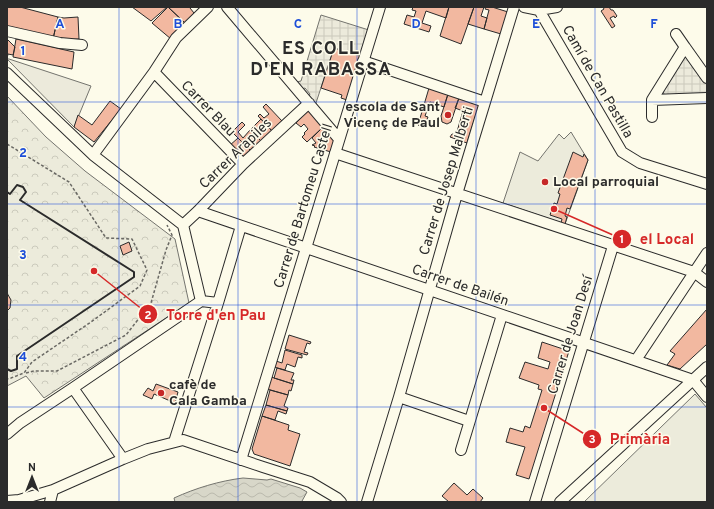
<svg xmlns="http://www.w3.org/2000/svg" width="714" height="509" font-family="Overpass,sans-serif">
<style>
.forest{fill:url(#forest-crowns);stroke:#74746e}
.pitch{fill:#ecebdb;stroke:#74746e}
.parking{fill:#eceadb;stroke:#74746e}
.plaza{fill:url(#plaza-grid);stroke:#74746e}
.water{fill:url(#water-waves);stroke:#74746e}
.building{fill:#f2b8a0;stroke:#2b2b2b}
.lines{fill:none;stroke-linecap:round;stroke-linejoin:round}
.minor-casing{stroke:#2b2b2b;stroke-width:12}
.path{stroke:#6a6964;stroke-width:1.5;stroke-dasharray:3 2;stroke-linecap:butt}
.minor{stroke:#fdfbea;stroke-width:10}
.wall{stroke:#2b2b2b;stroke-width:2}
.grid{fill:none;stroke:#1d4ed8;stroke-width:1;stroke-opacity:0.55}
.poi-dot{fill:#c62828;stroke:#fdfbea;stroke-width:1.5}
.labels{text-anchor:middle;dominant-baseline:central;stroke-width:3;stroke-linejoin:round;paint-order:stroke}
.street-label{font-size:14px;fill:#2b2b2b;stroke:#fdfbea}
.poi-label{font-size:14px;font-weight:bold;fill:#2b2b2b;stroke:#fdfbea;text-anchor:start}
.district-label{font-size:18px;font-weight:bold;letter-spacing:1px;fill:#2b2b2b;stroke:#fdfbea}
.grid-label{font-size:13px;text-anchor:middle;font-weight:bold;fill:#1d4ed8;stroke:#fdfbea;stroke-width:3;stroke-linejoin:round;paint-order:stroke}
.leader{fill:none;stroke:#d62828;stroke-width:1.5}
.callout-dot{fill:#d62828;stroke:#fdfbea;stroke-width:1.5}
.mark-label{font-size:12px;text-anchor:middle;font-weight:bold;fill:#fff}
.callout-label{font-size:15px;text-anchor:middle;font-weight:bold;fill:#d62828;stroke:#fdfbea;stroke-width:3;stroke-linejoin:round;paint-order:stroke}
</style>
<defs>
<pattern id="forest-crowns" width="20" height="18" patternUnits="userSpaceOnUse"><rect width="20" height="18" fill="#ecebdb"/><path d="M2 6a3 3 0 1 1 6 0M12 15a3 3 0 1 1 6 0" fill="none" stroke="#cbcabc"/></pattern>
<pattern id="plaza-grid" width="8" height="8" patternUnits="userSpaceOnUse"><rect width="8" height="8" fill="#eceadb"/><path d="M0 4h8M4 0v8" fill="none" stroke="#cbc9bc"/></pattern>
<pattern id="water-waves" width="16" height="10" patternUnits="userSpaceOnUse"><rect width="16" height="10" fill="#d8d7c9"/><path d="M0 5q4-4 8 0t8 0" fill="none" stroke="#bab9ad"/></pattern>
</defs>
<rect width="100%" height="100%" fill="#fdfbea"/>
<path class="forest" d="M7,96L46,137L85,171L175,239L189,303L44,398L26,376L7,386Z"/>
<path class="pitch" d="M571,132L588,160L565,224L503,203L520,152L538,161L559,134L564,139Z
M695,394L707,408V502H584Z"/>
<path class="parking" d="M7,59H9L91,86L74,127Z"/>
<path class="plaza" d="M321,15L372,31L360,56L334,48L314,109L307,100L310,94L305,88L298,90L292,83L301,81Z
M680,55L692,56L707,78V97L667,99L663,92L661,86Z"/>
<path class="water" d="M243,478L267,480L271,479L300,488L307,492L302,501L304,502H175L174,498C196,488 219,481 243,478Z"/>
<path class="building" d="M7,7H20L58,17L53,39L7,28Z
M132,7H167L151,21Z
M168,7H192L190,8L194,13L185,23Z
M168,7L185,23L171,39L152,23Z
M413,7H449L446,18L426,11L422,23L431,26L429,32L404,24L407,15L414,17L416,11L412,10Z
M449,7H474L461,44L440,36Z
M474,7H484L481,16L487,18L484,29L468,24Z
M486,7H492L508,12L501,34L484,29L489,10L485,9Z
M603,7H609L611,10H613L617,16L615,18L614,16L610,18L615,26L612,28L601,11L604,9Z
M58,17L64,18L78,17L79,39L62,40L53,39Z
M7,39L15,47L13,55L8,54L7,59Z
M16,39L74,52L72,69L13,57Z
M334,48L360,56L347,100L341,98L342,95L321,88Z
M429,88L448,94L444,107L430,102L425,116L428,117L424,127L418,125Z
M448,94L459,98L451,122L447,124L442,122L441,116Z
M459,98L479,105L467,143L450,137L452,134L456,135L463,111L455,108Z
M110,101L121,109L94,142L74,127L78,115L92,125Z
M266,104L282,121L272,131L258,116L260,114L264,118L269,114L263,107Z
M309,110L323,127L307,142L302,137L305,134L304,133L308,129L304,124L301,127L296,123Z
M261,119L272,131L261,141L250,130Z
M242,122L245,125L238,132L243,138L250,130L261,141L251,151L232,132Z
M323,127L335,141L331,152L314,147L315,146L312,145L316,143L312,138Z
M238,138L251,151L242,160L229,146Z
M573,152L583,157L584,154L588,160L570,209L567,208L565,216L567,217L565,224L561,223L562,219L550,215L554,203L557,204L560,194L558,193Z
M129,242L132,251L123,255L120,246Z
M7,293L11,300L10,308L7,311Z
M707,309V344L680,369L667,365L675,354L670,351Z
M289,335L311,342L310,344L307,343L304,352L308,353L307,355L285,349Z
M542,342L569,351L529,479L516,475L525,447L506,442L510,428L523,432L525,426L530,428L542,390L538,389L539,385L519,378L525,362L548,369L550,362L538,358Z
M285,350L302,355V358L298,357L295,367L287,364L285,370L274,367L276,361L282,363Z
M277,368L294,373L291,380H294L293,384L274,378Z
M271,377L293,384L291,391L289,390L288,395L267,389Z
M156,384L178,392L175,403L154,394L152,399L143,395L148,388L153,391Z
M270,390L288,395L284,406L288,408L287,411L266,405Z
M266,405L287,411L286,414L278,411L275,420L262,416Z
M262,416L289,425L288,430L300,434L290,466L254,454L252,449Z
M454,483L467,495L473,489L483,498L480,502H449L442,496Z"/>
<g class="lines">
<g class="minor-casing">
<path id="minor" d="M227,7L339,139
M524,7L539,10L557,7
M539,10L622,152L640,163L707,184
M7,31L60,43L82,45
M676,34L685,47
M363,61L485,102
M154,72L243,164
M7,73L93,155L183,225L201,301
M707,78L685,47L652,100L707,98
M652,100V117
M335,153L694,272L707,282
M93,155L154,72L176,38L208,7
M198,211L693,380L707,397
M183,225L198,211L243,164L309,103
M201,301L218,303L241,226
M636,360L707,253
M73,388L123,459
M399,397L469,421
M7,434L20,423L73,388L201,301
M174,442L218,303
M461,450L502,315
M241,460L380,7
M7,501L19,500L53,490
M50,502L53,490L123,459L148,449L183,440L263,467L310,482L337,498L341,502
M367,502L399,397L457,194L514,7
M535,502L613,246
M560,502L707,367"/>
</g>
<path class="path" d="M7,144L69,182L106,238L132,239L147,270L140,286L91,322L32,362L24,373L11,378L7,379
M26,373L34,371H57L126,335L151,303L166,250L172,235L167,225"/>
<use href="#minor" class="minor"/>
<path class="wall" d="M7,192L10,194L17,185L23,187L26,192L20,200L134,272V277L17,356V369L11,371L7,369"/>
</g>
<path class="grid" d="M119,7V502M238,7V502M357,7V502M476,7V502M595,7V502M7,102H707M7,204H707M7,305H707M7,407H707"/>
<g class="poi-dot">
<circle cx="448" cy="115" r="4"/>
<circle cx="545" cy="182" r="4"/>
<circle cx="161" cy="393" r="4"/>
</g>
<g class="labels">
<g class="street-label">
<text transform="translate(597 82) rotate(60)">Camí de Can Pastilla</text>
<text transform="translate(208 109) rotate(46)">Carrer Blau</text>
<text transform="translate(236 154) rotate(-44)">Carrer Arapiles</text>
<text transform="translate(447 181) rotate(-73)">Carrer de Josep Malberti</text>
<text transform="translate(304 206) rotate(-73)">Carrer de Bartomeu Castell</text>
<text transform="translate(460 286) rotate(19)">Carrer de Bailén</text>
<text transform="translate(571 335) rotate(-73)">Carrer de Joan Desí</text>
</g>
<g class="poi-label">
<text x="440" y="107" text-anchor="end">escola de Sant<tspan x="440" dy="16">Vicenç de Paul</tspan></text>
<text x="553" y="182">Local parroquial</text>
<text x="169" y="385">cafè de<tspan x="169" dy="16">Cala Gamba</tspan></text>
</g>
<g class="district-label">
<text x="321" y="49">ES COLL<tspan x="321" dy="21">D'EN RABASSA</tspan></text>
</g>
</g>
<g class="grid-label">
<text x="60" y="28">A</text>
<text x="178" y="28">B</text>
<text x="298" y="28">C</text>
<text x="416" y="28">D</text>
<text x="536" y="28">E</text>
<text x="654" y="28">F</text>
<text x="23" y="55">1</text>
<text x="23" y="157">2</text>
<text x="23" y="259">3</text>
<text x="23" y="361">4</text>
</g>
<path class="leader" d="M554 209L622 239M94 271L148 314M544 408L592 439"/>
<g class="callout-dot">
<circle cx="554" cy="209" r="4"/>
<circle cx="94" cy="271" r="4"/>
<circle cx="544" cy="408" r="4"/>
<circle cx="622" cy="239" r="10"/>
<circle cx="148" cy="314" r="10"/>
<circle cx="592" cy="439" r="10"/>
</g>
<g class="mark-label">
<text x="622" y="243">1</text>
<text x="148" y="319">2</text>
<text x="592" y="443">3</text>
</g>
<g class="callout-label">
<text x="667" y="244">el Local</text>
<text x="216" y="320">Torre d'en Pau</text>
<text x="640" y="444">Primària</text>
</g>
<rect width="714" height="509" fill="none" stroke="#2b2b2b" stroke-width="16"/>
<g transform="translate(32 477)" stroke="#fdfbea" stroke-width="3" paint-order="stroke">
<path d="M0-3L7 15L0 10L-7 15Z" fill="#2b2b2b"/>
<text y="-6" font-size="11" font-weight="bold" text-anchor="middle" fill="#2b2b2b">N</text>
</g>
</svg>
